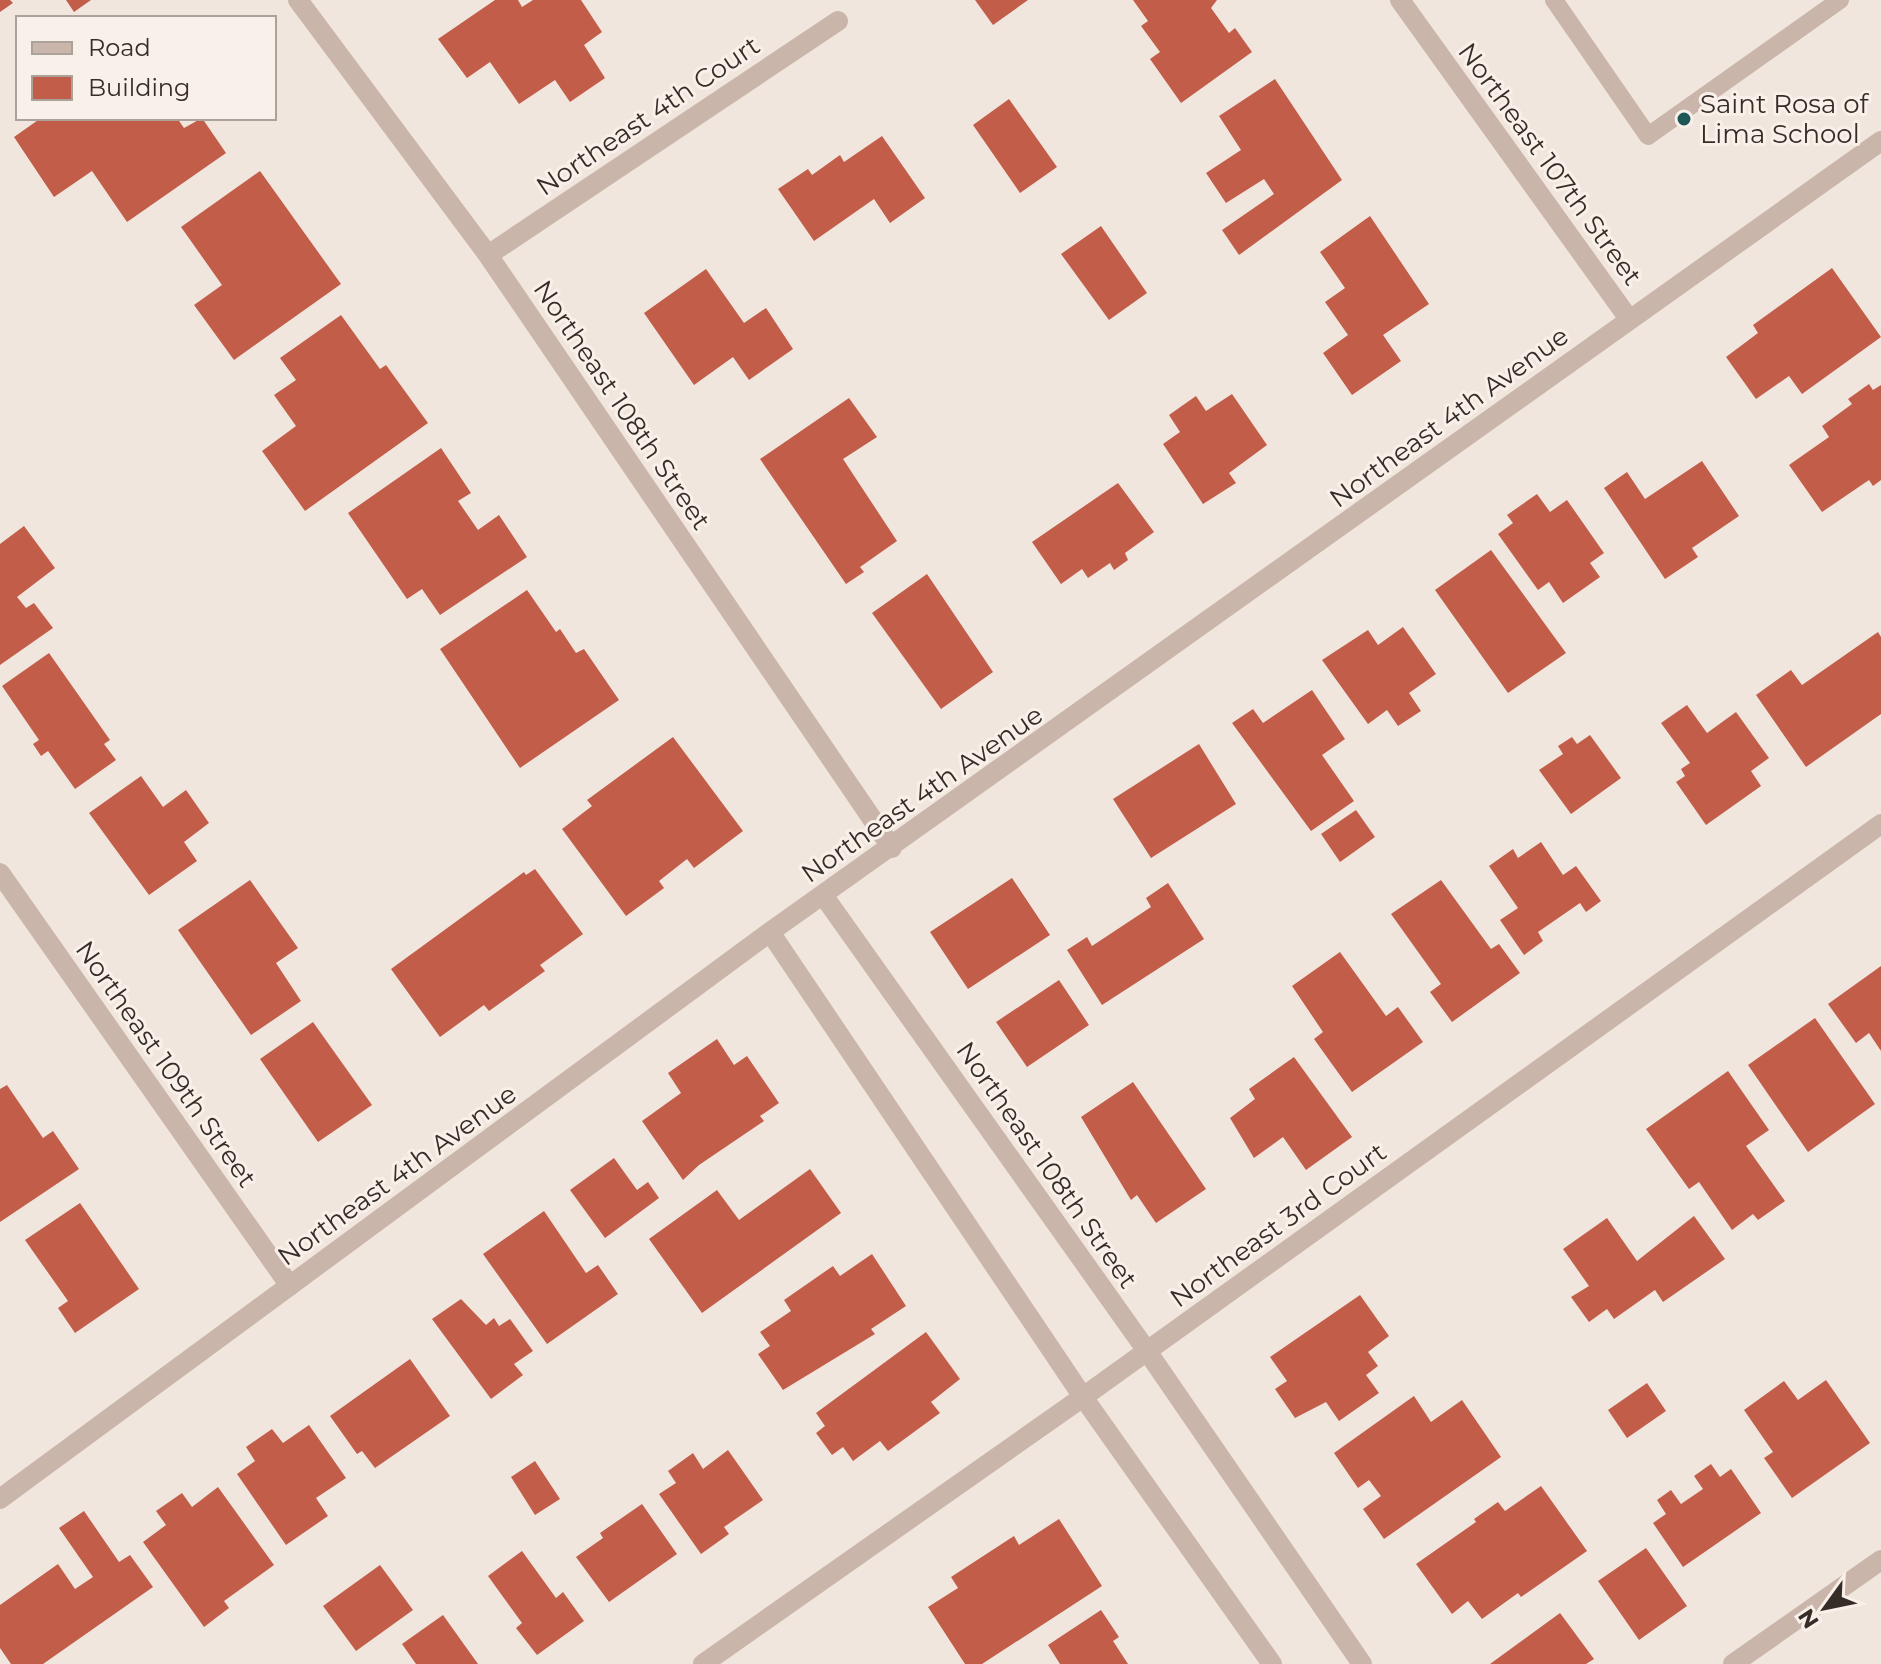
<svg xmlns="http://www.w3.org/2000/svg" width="1881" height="1664" font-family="Montserrat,sans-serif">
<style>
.building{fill:#c25d4a}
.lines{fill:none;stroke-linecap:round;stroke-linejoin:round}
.service{stroke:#c9b5a9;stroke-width:18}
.minor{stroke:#c9b5a9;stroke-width:20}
.poi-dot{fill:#1f5756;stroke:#f9f0e9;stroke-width:3}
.labels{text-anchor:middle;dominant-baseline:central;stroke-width:6;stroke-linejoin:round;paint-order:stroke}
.poi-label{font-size:26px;fill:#362c28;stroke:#f9f0e9;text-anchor:start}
.street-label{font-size:26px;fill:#362c28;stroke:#f9f0e9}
</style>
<rect width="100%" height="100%" fill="#f1e6dd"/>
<path class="building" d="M0,0H10L13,3L0,12Z
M66,0H91L74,12Z
M495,0H518L522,7L533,0H581L602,32L584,45L605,78L570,102L555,80L519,104L490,62L467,78L438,39Z
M975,0H1028L993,25Z
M1133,0H1217L1211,8L1229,33L1235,28L1252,52L1181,103L1150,59L1160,52L1141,26L1148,21Z
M1275,79L1342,180L1239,255L1222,230L1274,194L1264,179L1226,203L1206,173L1241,150L1219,116Z
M1009,99L1057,167L1020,193L973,125Z
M41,118H177L184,128L202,118L226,153L127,222L92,171L54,197L14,137Z
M882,136L925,198L890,223L874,199L814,241L778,189L808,169L812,175L840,155L844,162Z
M260,171L341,284L234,360L194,305L222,285L181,227Z
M1370,216L1429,304L1383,335L1401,361L1352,395L1323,353L1348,335L1325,302L1345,288L1320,252Z
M1101,226L1147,293L1109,320L1061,254Z
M1832,268L1881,337L1802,394L1789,376L1756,399L1726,357L1758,333L1753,325Z
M706,269L744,323L766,308L793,349L749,380L733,357L694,385L644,313Z
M341,315L380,369L386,365L428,423L305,511L262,451L296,426L274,395L296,380L280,358Z
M1869,384L1873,390L1881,385V480L1873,486L1869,480L1822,512L1789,465L1829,437L1822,426L1852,404L1848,399Z
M1232,394L1267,445L1229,473L1236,483L1203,504L1163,444L1180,432L1169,415L1196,396L1206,411Z
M849,398L877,437L843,459L897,541L860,567L864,572L846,584L760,459Z
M441,448L471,493L458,501L478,530L499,515L527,557L440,615L422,589L407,599L348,513Z
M1702,461L1739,516L1692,548L1698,557L1665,579L1604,488L1627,472L1645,499Z
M1118,483L1154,532L1125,553L1128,560L1114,570L1110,563L1088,578L1082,569L1061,584L1032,542Z
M1537,494L1550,512L1567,500L1604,553L1590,563L1600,577L1563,603L1549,582L1538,590L1498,534L1513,523L1507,515Z
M24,526L55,568L17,597L26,608L34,603L53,628L0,665V544Z
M1491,550L1566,653L1508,693L1435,590Z
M927,574L993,672L941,709L872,613Z
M527,590L556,632L560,629L576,653L584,649L619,700L520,768L440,649Z
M1403,627L1436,674L1409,693L1421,711L1398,726L1387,710L1368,724L1322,660L1368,630L1378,645Z
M1878,632L1881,637V714L1806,767L1756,695L1791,670L1802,685Z
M49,653L110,740L104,744L116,760L75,789L48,751L41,756L33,744L39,740L2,686Z
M1312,690L1345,739L1322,755L1354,801L1311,831L1232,723L1253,709L1263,723Z
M1687,705L1707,733L1736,712L1769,758L1751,771L1761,786L1706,825L1676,782L1685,776L1681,769L1690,763L1661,723Z
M1590,735L1621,778L1571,814L1539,770L1563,754L1558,746L1572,737L1577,744Z
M673,737L743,831L694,868L687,859L659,881L664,888L626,916L562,829L592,806L587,800Z
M1199,744L1236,804L1151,858L1113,799Z
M141,776L163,807L186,790L209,823L184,842L197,861L149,895L89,813Z
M1356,810L1375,837L1340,862L1321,834Z
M1541,842L1563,875L1576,866L1601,901L1586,912L1580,903L1538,932L1543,941L1524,955L1500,920L1518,908L1489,866L1513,849L1518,858Z
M535,869L583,934L540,965L545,971L489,1011L484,1005L440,1037L391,969L524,872L526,875Z
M1012,878L1050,935L968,989L930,932Z
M250,880L298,948L276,963L301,1001L251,1035L178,930Z
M1441,880L1491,949L1499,944L1520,973L1452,1022L1430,992L1441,984L1391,914Z
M1168,883L1204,939L1102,1005L1067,950L1087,937L1092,946L1151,907L1146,898Z
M1340,952L1386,1016L1398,1007L1423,1042L1352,1092L1314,1039L1323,1032L1292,986Z
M1881,966V1051L1869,1033L1856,1043L1828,1004Z
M1059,980L1089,1025L1027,1067L996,1022Z
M1815,1018L1875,1104L1808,1152L1748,1065Z
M313,1022L372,1105L318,1142L260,1059Z
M717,1039L734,1065L747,1056L779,1103L760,1116L764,1121L699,1165L683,1180L642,1121L681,1093L668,1073Z
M1294,1057L1352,1137L1306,1170L1283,1137L1254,1158L1230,1118L1255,1099L1249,1089Z
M1728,1071L1769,1130L1746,1146L1785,1201L1758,1220L1753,1214L1732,1230L1699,1182L1689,1189L1646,1129Z
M1133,1082L1206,1189L1156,1223L1137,1195L1131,1200L1081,1117Z
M7,1085L43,1138L53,1131L79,1169L0,1222V1089Z
M614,1158L637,1190L648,1182L659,1198L605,1238L570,1190Z
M810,1169L841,1213L702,1313L649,1239L717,1190L739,1220Z
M80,1203L139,1289L75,1333L58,1308L68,1301L25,1240Z
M544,1211L586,1273L598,1265L618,1294L547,1344L483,1254Z
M1694,1216L1725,1259L1663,1302L1655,1290L1614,1319L1607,1309L1589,1322L1571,1297L1589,1286L1563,1249L1607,1218L1637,1261Z
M872,1254L906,1306L871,1329L875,1334L783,1390L758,1354L770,1346L760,1332L791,1311L784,1300L833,1266L840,1276Z
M1360,1295L1389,1336L1368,1352L1378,1366L1366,1375L1379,1393L1339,1421L1326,1402L1295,1418L1275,1389L1287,1381L1270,1357Z
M461,1299L486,1325L494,1318L499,1326L510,1319L533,1351L514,1364L523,1375L491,1399L432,1319Z
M926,1332L960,1379L931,1402L940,1413L888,1451L880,1441L853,1461L843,1447L832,1455L816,1433L825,1426L816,1413Z
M410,1359L450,1416L375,1468L362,1451L357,1454L330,1416Z
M1826,1380L1870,1443L1792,1498L1764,1458L1773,1452L1744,1410L1784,1381L1798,1400Z
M1647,1383L1666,1411L1627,1438L1608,1410Z
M1414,1396L1431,1422L1462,1400L1501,1457L1384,1539L1363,1509L1381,1496L1369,1480L1358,1488L1334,1453Z
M309,1425L346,1478L316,1498L328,1516L286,1545L237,1474L255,1461L246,1447L272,1429L283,1443Z
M728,1450L763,1500L724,1527L729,1534L701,1554L659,1494L676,1483L668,1471L693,1453L703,1469Z
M535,1461L560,1499L535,1515L511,1477Z
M1711,1464L1720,1477L1731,1469L1761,1513L1683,1567L1653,1523L1666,1514L1657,1500L1671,1490L1681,1504L1703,1489L1694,1476Z
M1541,1486L1587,1551L1521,1597L1518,1593L1482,1619L1468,1601L1452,1614L1416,1564L1476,1522L1474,1519L1498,1502L1505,1511Z
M218,1487L274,1565L224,1601L229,1608L204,1627L143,1542L166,1525L156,1511L182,1493L192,1507Z
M642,1504L677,1554L609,1602L576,1557L603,1538L600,1533Z
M84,1511L119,1562L130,1555L153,1587L43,1664H11L0,1648V1605L58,1564L75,1589L93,1577L59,1528Z
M1059,1519L1102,1586L982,1664H965L928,1607L958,1588L951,1577L1014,1536L1019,1545Z
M1646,1548L1687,1606L1639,1640L1598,1581Z
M522,1551L556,1598L563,1592L584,1621L537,1655L516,1628L522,1623L488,1576Z
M380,1565L413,1610L356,1651L323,1606Z
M1101,1610L1119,1637L1113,1641L1128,1664H1060L1048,1645Z
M1560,1613L1594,1659L1586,1664H1490Z
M443,1615L478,1664H416L402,1644Z"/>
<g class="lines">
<path class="service" d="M1554,0L1648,136L1840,0"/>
<path class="minor" d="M298,0L488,255L892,848
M1400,0L1629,319
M488,255L838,21
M0,873L290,1286
M823,895L1147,1351L1362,1664
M770,932L1083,1397L1272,1664
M0,1499L770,932L1881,141
M703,1664L1083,1397L1881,824
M1733,1664L1881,1560"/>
</g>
<circle class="poi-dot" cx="1684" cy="119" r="8"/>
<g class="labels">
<g class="poi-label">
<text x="1700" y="104">Saint Rosa of<tspan x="1700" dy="30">Lima School</tspan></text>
</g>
<g class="street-label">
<text transform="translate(648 116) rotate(-34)">Northeast 4th Court</text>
<text transform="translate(1550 164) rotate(54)">Northeast 107th Street</text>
<text transform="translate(622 405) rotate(56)">Northeast 108th Street</text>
<text transform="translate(1449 417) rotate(-36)">Northeast 4th Avenue</text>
<text transform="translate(922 794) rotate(-35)">Northeast 4th Avenue</text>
<text transform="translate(166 1064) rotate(55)">Northeast 109th Street</text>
<text transform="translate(1047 1165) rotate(55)">Northeast 108th Street</text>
<text transform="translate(397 1175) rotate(-36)">Northeast 4th Avenue</text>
<text transform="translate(1278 1225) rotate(-36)">Northeast 3rd Court</text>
</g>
</g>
<rect x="16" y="16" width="260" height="104" fill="#f9f0e9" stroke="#aba29c" stroke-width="2"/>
<rect x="32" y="42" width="40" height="12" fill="#c9b5a9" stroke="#aba29c" stroke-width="2"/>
<text x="88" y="56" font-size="24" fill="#362c28">Road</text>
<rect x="32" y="76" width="40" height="24" fill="#c25d4a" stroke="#aba29c" stroke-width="2"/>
<text x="88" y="96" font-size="24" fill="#362c28">Building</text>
<g transform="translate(1825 1608) rotate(237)" stroke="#f9f0e9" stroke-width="6" paint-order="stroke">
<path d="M0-6L14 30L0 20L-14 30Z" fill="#362c28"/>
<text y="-12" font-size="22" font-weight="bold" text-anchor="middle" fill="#362c28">N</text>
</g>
</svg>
